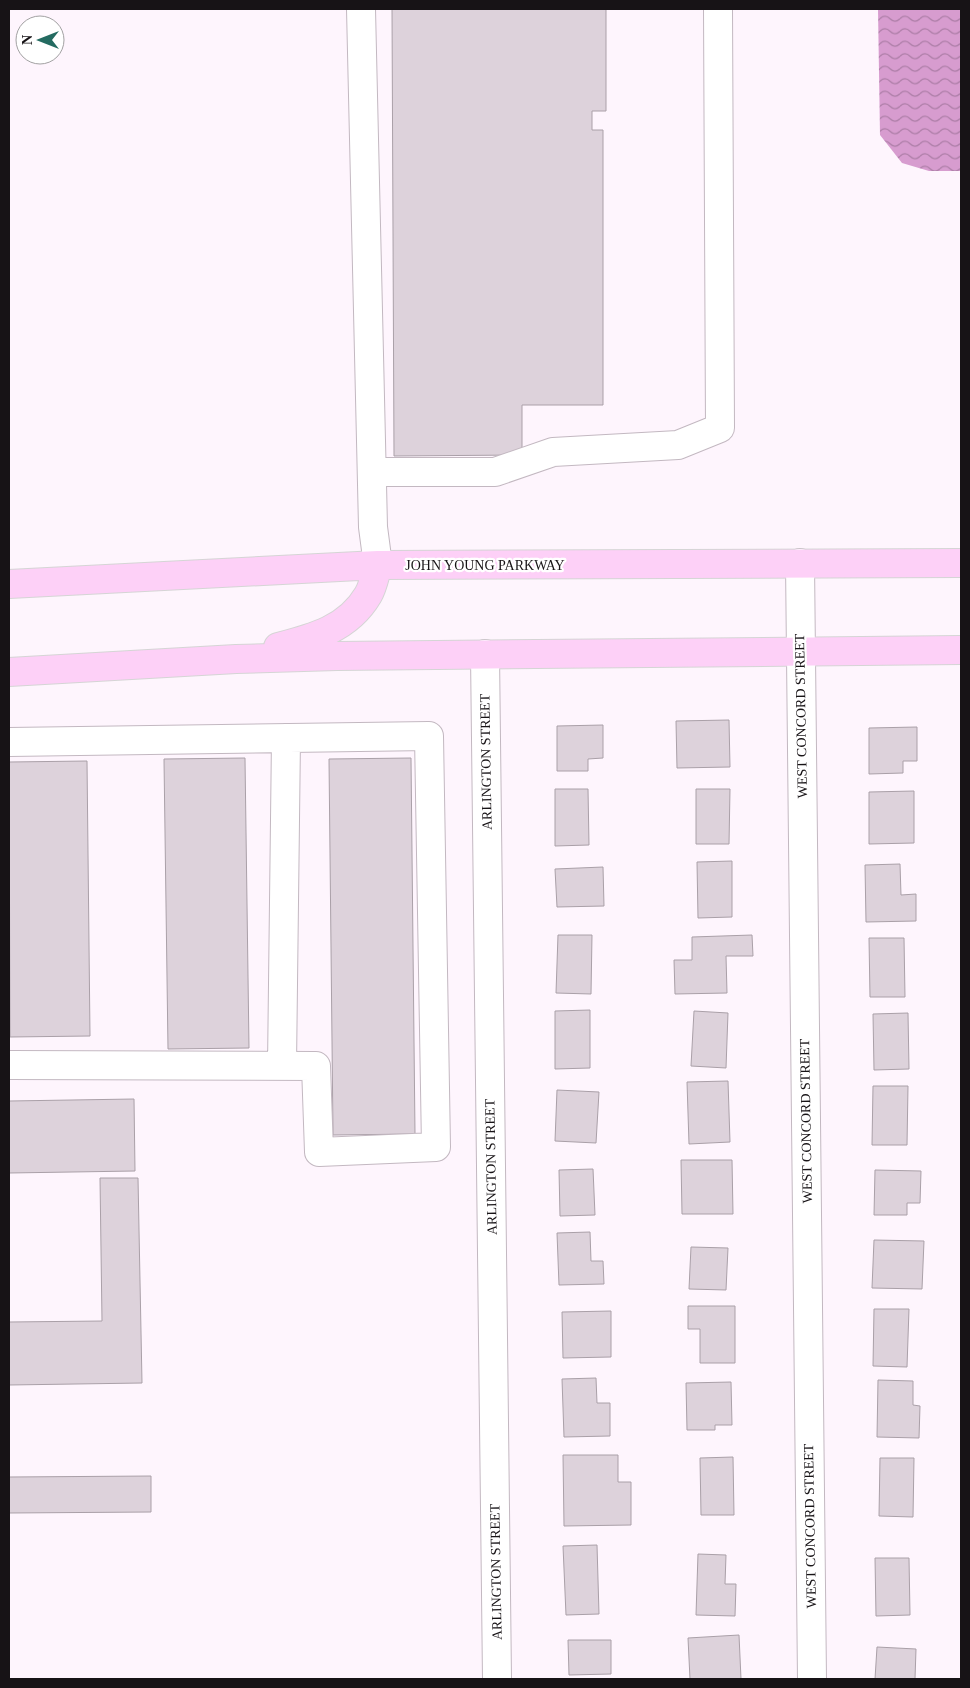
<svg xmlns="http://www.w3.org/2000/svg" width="970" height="1688" font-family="Georgia,serif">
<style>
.water{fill:url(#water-waves)}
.building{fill:#ddd2db;stroke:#aaa0a8}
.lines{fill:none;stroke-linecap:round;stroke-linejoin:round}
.minor-casing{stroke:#c3b8c1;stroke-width:30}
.major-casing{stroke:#d5d5d5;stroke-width:30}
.minor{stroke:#fff;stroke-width:28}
.major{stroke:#fdd0f7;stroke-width:28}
.labels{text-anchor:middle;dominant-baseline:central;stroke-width:4.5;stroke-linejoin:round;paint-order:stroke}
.street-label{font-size:14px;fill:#171316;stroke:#fff}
</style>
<defs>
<pattern id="water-waves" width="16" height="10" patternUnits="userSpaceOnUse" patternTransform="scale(1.25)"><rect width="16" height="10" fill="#d79ccf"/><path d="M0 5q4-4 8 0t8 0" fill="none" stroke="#ad7ea7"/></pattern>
</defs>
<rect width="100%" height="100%" fill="#fef5fd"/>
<path class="water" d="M878,9H961V171H929L902,163L880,135Z"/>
<path class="building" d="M392,9H606V111H592V130H603V405H522V455L394,456Z
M729,720L730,767L677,768L676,721Z
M603,725V758L588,759V771H557V726Z
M917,727V761H903V773L869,774V728Z
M245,758L249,1048L168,1049L164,759Z
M411,758L415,1134L333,1135L329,759Z
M87,761L90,1036L10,1037L9,762Z
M555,789H588L589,845L555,846Z
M696,789H730L729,844H696Z
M914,791V843L869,844V792Z
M732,861V917L698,918L697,862Z
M900,864L901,895L916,894V921L866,922L865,865Z
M603,867L604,906L557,907L555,869Z
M558,935H592L591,994L556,993Z
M752,935L753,956H726L727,993L675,994L674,960H692V937Z
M869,938H904L905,997H870Z
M590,1010V1068L555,1069V1011Z
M694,1011L728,1013L726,1068L691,1066Z
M908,1013L909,1069L874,1070L873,1014Z
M728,1081L730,1142L689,1144L687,1082Z
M873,1086H908L907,1145H872Z
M557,1090L599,1092L596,1143L555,1141Z
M134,1099L135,1171L9,1173V1101Z
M681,1160H732L733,1214H682Z
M593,1169L595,1215L560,1216L559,1170Z
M875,1170L921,1171L920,1203H907V1215H874Z
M100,1178H138L142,1383L9,1385V1322L102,1321Z
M590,1232L591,1261H603L604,1284L559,1285L557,1233Z
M874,1240L924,1241L922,1289L872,1288Z
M691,1247L728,1248L726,1290L689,1289Z
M688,1306H735V1363H700V1329H688Z
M874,1309H909L907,1367L873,1366Z
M611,1311V1357L563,1358L562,1312Z
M596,1378L597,1403H610V1436L564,1437L562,1379Z
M878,1380L913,1381V1405L920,1406L919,1438L877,1437Z
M731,1382L732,1425H715V1430H687L686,1383Z
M563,1455H618V1482H631V1525L564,1526Z
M733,1457L734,1515H701L700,1458Z
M880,1458H914L913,1517L879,1516Z
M151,1476V1512L9,1513V1477Z
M597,1545L599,1614L566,1615L563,1546Z
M698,1554L726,1555L725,1584H736L735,1616L696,1615Z
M875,1558H909L910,1615L876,1616Z
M739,1635L741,1679H690L688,1638Z
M568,1640H611V1674L569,1675Z
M877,1647L916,1649L915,1679H875Z"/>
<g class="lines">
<g class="minor-casing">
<path id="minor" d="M361,9L373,527L378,565
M372,472H495L553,452L678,445L720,428L718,9
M800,563L812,1679
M485,654L497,1679
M9,742L429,736L436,1147L319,1152L316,1066L9,1065
M282,1066L286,738"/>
</g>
<g class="major-casing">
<path id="major" d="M9,584L378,565L961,563
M278,647C313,638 348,629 368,595C373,587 375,575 378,565
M9,672L236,659L337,656L961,650"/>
</g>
<use href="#minor" class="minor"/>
<use href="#major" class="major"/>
</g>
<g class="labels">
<g class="street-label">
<text x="485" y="565">JOHN YOUNG PARKWAY</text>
<text transform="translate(801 716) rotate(-91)">WEST CONCORD STREET</text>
<text transform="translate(486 762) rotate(-91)">ARLINGTON STREET</text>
<text transform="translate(806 1121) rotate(-91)">WEST CONCORD STREET</text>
<text transform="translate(491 1167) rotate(-91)">ARLINGTON STREET</text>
<text transform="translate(810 1526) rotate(-91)">WEST CONCORD STREET</text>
<text transform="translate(496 1572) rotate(-91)">ARLINGTON STREET</text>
</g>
</g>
<rect width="970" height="1688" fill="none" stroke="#171316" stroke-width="20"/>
<g transform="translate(40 40) rotate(270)"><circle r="24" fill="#ffffff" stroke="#a2a1a2"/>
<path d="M0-4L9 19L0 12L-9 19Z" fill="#246b61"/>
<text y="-8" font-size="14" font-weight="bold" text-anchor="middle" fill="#171316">N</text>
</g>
</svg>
